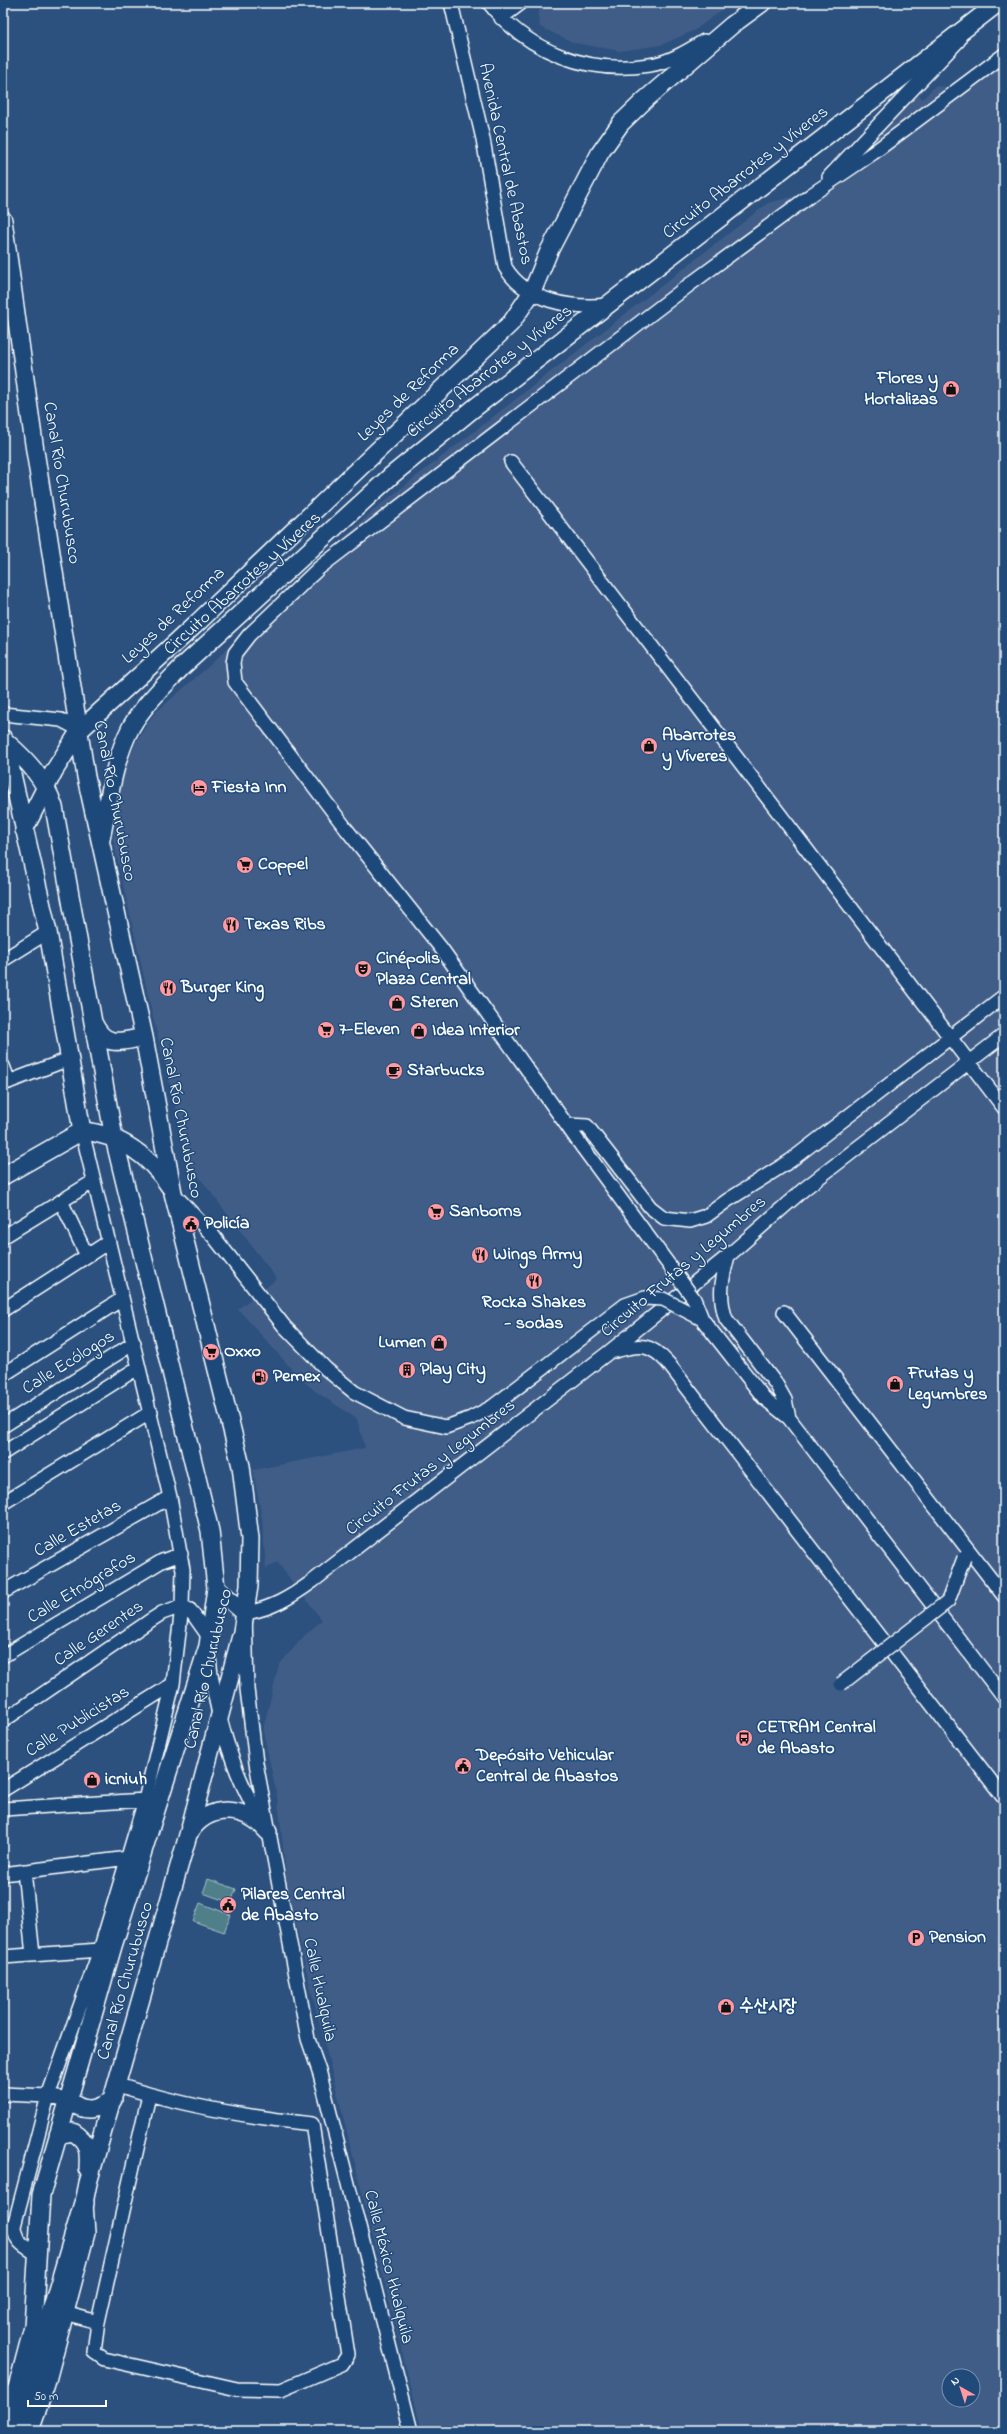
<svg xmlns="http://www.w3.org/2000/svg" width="1007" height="2434" font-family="'Indie Flower','Poor Story',sans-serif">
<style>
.built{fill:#405d88;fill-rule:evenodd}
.green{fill:#507f88;stroke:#a8bfc4}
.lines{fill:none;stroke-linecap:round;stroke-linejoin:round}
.minor-casing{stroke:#fff;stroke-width:16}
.major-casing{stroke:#fff;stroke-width:20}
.highway-casing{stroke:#fff;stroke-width:22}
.minor{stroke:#1f4a7a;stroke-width:13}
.major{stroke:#1f4a7a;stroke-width:17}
.highway{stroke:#1f4a7a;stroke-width:19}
.minor-bridge-casing{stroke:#fff;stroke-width:16;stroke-linecap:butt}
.minor-bridge{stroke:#1f4a7a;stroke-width:13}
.labels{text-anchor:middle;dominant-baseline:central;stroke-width:3;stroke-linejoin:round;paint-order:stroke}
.street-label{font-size:18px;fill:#fff;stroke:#1f4a7a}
.poi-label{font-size:18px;font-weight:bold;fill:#fff;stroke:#1f4a7a;text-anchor:start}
</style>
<rect width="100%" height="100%" fill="#2c517f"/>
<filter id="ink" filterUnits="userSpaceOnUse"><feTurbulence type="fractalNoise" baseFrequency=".025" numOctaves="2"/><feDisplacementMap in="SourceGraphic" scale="8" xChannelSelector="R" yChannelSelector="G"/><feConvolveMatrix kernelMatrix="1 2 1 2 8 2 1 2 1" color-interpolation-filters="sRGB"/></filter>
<g filter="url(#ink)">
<path class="built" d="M543,3H731L695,30L661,45L620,51L575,43L540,27L538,14Z
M1004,45V2145L989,2125L1004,2146V2431H422L306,1969L287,1882L278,1801L264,1735V1725L279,1665L305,1635L322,1620L277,1562L266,1569L262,1518L253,1470L365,1448L357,1419L315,1391L297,1375L238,1309L277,1279L190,1165L153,1017L113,839L124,772L136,742L154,714L209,666L377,507L768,203L809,193L909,88L923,99L935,86L951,87ZM949,2376H973V2400H949Z"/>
<path class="green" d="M208,1879L236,1889L231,1903L203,1893Z
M200,1903L231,1915L224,1932L193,1921Z"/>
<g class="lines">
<g class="minor-casing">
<path id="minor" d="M451,3L483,139L505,267C526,302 572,309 608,305
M489,3C527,51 587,75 649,65C668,63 688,51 704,41
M501,18L521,3
M829,177L959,40
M511,462L1004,1108
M3,714L61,720L80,730
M3,960L48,932
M3,1066L9,1082
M3,1084L69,1059
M567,1125L587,1126L650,1207L664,1218L690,1221L706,1216L728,1200L790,1161L1004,996
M583,1148L441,948L347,830L235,682L233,663L235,653L249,635L319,568L689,285L811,195L873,153L1004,55
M173,1193L214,1237L284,1326L326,1369L354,1392L404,1418L446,1427L471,1418L492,1407
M61,1201L87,1256
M3,1237L94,1181
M728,1256C722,1279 718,1296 726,1319L776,1384L785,1400L789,1418
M3,1310L107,1243
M784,1312L1004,1596
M615,1351C641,1344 650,1343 668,1363L1004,1798
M3,1375L122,1299
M764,1398L789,1418L1004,1698
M3,1426L134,1343
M3,1453L139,1367
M3,1503L151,1412
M3,1592L170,1497
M208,1649C213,1704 232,1776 263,1822
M3,1656L162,1561L181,1554
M3,1721L148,1622L162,1613L182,1606L190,1610L209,1637
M3,1790L173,1684
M3,1809L145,1800
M24,1871L33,1955
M3,1874L128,1858
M3,1957L100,1950
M118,2085C180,2105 247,2117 312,2124
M3,2094L48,2096L68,2100
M149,2095L98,2322L94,2352L104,2359L237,2389L281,2390L342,2364L348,2355L312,2124
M37,2254C24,2246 15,2242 14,2226L48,2096L100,1950L145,1800L173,1684L182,1606L183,1570L170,1497L82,1131
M64,2313L98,2322
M411,2431L320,2074L308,2039L256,1763L247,1689L245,1613C272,1609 291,1597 313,1581L609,1352L728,1256L804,1189L1004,1035"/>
</g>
<g class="major-casing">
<path id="major" d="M3,220L34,444L86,777L144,1037L173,1193L241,1466L250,1539L249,1586L242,1632L188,1835L88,2183L84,2203L86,2233L46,2384L30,2431
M4,739L48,932L82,1131
M24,830L54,771L80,730L195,625L511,323L532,292L549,251L600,153L621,123L646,99L732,25L762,3
M101,839C109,800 113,762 131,727C144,704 165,685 183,666L392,475L473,409L998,3
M94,1024C106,1049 122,1041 144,1037
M3,1176L82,1131C119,1134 150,1156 170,1187
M216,1588L245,1613
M189,1833C209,1802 247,1806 268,1832
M68,2100C86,2114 94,2110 113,2100
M58,2135L73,2132C89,2142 89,2151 88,2169
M3,2412L17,2388L33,2327L41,2195L113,1946L208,1646L216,1588L210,1531L114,1138L54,807C45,779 27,760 5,741"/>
</g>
<g class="highway-casing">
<path id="highway" d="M12,2431L22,2412L84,2203"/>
</g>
<use href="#minor" class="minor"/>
<use href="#major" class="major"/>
<use href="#highway" class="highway"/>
<g class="minor-bridge-casing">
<path id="minor-bridge" d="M583,1148L694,1299L702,1319
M492,1407L625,1305L645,1298L663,1299L702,1319L764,1398
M841,1684L948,1601L964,1558"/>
</g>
<use href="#minor-bridge" class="minor-bridge"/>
</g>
</g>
<defs>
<g id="shop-disc" transform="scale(0.9)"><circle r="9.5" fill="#ff9aa2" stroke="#1f4a7a"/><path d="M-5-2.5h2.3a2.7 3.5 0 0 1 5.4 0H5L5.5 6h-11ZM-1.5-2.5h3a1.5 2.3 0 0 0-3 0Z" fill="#111"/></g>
<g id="hotel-disc" transform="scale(0.9)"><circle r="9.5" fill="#ff9aa2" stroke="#1f4a7a"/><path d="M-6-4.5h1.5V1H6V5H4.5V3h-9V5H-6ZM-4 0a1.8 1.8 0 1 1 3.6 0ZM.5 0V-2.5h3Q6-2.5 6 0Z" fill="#111"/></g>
<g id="supermarket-disc" transform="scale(0.9)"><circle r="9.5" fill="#ff9aa2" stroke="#1f4a7a"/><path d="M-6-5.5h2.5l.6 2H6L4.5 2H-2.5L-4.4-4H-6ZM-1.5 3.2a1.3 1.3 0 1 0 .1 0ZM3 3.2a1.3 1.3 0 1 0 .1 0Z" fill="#111"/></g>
<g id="restaurant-disc" transform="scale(0.9)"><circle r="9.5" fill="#ff9aa2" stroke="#1f4a7a"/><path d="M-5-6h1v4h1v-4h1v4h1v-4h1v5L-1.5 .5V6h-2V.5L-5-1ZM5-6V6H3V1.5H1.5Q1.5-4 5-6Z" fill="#111"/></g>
<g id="theatre-disc" transform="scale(0.9)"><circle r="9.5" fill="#ff9aa2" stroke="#1f4a7a"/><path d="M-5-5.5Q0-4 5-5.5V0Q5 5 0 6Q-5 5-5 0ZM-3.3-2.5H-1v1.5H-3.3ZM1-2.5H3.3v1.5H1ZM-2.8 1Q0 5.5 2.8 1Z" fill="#111"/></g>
<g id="cafe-disc" transform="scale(0.9)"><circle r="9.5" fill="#ff9aa2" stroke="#1f4a7a"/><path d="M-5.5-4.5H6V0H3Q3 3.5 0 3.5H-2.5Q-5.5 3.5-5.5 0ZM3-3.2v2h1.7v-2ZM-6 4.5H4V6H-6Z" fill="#111"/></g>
<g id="civic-disc" transform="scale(0.9)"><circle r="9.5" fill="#ff9aa2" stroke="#1f4a7a"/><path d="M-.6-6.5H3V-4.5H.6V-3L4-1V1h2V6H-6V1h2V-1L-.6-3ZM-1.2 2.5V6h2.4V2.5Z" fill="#111"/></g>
<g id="building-disc" transform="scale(0.9)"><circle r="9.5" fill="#ff9aa2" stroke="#1f4a7a"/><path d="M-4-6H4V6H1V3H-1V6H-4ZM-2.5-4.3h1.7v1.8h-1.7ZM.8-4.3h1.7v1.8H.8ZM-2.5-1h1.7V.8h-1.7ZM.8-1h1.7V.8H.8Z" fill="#111"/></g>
<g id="fuel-disc" transform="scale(0.9)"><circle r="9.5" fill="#ff9aa2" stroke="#1f4a7a"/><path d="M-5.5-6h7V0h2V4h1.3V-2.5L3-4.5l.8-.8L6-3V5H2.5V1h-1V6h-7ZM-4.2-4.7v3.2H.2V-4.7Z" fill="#111"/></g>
<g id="bus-disc" transform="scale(0.9)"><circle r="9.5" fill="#ff9aa2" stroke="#1f4a7a"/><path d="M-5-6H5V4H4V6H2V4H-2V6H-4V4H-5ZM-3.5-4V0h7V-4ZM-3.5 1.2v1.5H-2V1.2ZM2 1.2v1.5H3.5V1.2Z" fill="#111"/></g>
<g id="parking-disc" transform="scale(0.9)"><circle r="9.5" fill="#ff9aa2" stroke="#1f4a7a"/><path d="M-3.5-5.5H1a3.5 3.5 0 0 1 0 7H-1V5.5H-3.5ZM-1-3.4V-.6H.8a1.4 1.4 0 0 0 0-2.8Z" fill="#111"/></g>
</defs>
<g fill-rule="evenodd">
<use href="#shop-disc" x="951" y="389"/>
<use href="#shop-disc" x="649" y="746"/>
<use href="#hotel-disc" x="199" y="788"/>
<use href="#supermarket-disc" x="245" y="865"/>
<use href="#restaurant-disc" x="231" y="925"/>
<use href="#theatre-disc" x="363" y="969"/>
<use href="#restaurant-disc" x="168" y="988"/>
<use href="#shop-disc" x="397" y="1003"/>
<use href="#supermarket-disc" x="326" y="1030"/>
<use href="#shop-disc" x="419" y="1031"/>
<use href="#cafe-disc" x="394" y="1071"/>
<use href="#supermarket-disc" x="436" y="1212"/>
<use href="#civic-disc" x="191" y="1224"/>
<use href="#restaurant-disc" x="480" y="1255"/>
<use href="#restaurant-disc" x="534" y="1281"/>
<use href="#shop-disc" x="439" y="1343"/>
<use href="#supermarket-disc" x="211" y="1352"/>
<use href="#building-disc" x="407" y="1370"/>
<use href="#fuel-disc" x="260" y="1377"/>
<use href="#shop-disc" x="895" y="1384"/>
<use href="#bus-disc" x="744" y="1738"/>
<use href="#civic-disc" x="463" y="1766"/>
<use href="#shop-disc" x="92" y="1780"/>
<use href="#civic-disc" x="228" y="1905"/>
<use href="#parking-disc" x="916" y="1938"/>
<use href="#shop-disc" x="726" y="2007"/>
</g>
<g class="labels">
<g class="street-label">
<text transform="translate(505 164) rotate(78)">Avenida Central de Abastos</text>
<text transform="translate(746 173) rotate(-38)">Circuito Abarrotes y Víveres</text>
<text transform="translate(490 372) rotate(-38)">Circuito Abarrotes y Víveres</text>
<text transform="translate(409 393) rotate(-44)">Leyes de Reforma</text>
<text transform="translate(61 483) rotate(81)">Canal Río Churubusco</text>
<text transform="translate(243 584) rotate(-42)">Circuito Abarrotes y Víveres</text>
<text transform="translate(174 616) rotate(-43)">Leyes de Reforma</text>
<text transform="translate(114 801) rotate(79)">Canal Río Churubusco</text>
<text transform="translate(180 1118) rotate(79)">Canal Río Churubusco</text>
<text transform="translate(684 1267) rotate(-40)">Circuito Frutas y Legumbres</text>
<text transform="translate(69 1363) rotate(-32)">Calle Ecólogos</text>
<text transform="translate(431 1468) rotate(-38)">Circuito Frutas y Legumbres</text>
<text transform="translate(78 1529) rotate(-30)">Calle Estetas</text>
<text transform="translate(82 1588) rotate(-31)">Calle Etnógrafos</text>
<text transform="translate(99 1634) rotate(-34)">Calle Gerentes</text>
<text transform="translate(209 1669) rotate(-77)">Canal Río Churubusco</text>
<text transform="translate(78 1722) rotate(-32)">Calle Publicistas</text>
<text transform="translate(126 1981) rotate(-74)">Canal Río Churubusco</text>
<text transform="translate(319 1990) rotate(78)">Calle Hualquila</text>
<text transform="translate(388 2267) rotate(76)">Calle México Hualquila</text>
</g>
<g class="poi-label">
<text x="938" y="379" text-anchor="end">Flores y<tspan x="938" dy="21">Hortalizas</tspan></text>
<text x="662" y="736">Abarrotes<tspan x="662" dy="21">y Víveres</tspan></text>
<text x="212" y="788">Fiesta Inn</text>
<text x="258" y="865">Coppel</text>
<text x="244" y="925">Texas Ribs</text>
<text x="376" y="959">Cinépolis<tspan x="376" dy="21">Plaza Central</tspan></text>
<text x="181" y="988">Burger King</text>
<text x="410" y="1003">Steren</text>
<text x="339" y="1030">7-Eleven</text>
<text x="432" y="1031">Idea Interior</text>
<text x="407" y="1071">Starbucks</text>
<text x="449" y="1212">Sanborns</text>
<text x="204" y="1224">Policía</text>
<text x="493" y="1255">Wings Army</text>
<text x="534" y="1303" text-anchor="middle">Rocka Shakes<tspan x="534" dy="21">- sodas</tspan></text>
<text x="426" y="1343" text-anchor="end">Lumen</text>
<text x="224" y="1352">Oxxo</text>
<text x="420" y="1370">Play City</text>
<text x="908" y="1374">Frutas y<tspan x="908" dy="21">Legumbres</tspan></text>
<text x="273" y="1377">Pemex</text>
<text x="757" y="1728">CETRAM Central<tspan x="757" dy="21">de Abasto</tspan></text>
<text x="476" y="1756">Depósito Vehicular<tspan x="476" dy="21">Central de Abastos</tspan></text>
<text x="105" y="1780">icniuh</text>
<text x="241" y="1895">Pilares Central<tspan x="241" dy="21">de Abasto</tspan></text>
<text x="929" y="1938">Pension</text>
<text x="739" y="2007">수산시장</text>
</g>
</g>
<rect width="1007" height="2434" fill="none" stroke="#1f4a7a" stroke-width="16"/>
<rect x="8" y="8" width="991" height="2418" fill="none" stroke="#fff" stroke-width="1.5" filter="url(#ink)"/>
<g transform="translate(961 2388) rotate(321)"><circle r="19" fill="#1f4a7a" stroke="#7992af"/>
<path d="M0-3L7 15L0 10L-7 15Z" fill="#ff9aa2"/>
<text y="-6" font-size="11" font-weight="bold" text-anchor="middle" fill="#ffffff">N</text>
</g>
<path d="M28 2400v6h78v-6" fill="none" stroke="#ffffff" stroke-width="2"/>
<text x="34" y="2400" font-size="12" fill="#ffffff" stroke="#1f4a7a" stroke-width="3" paint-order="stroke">50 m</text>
</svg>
